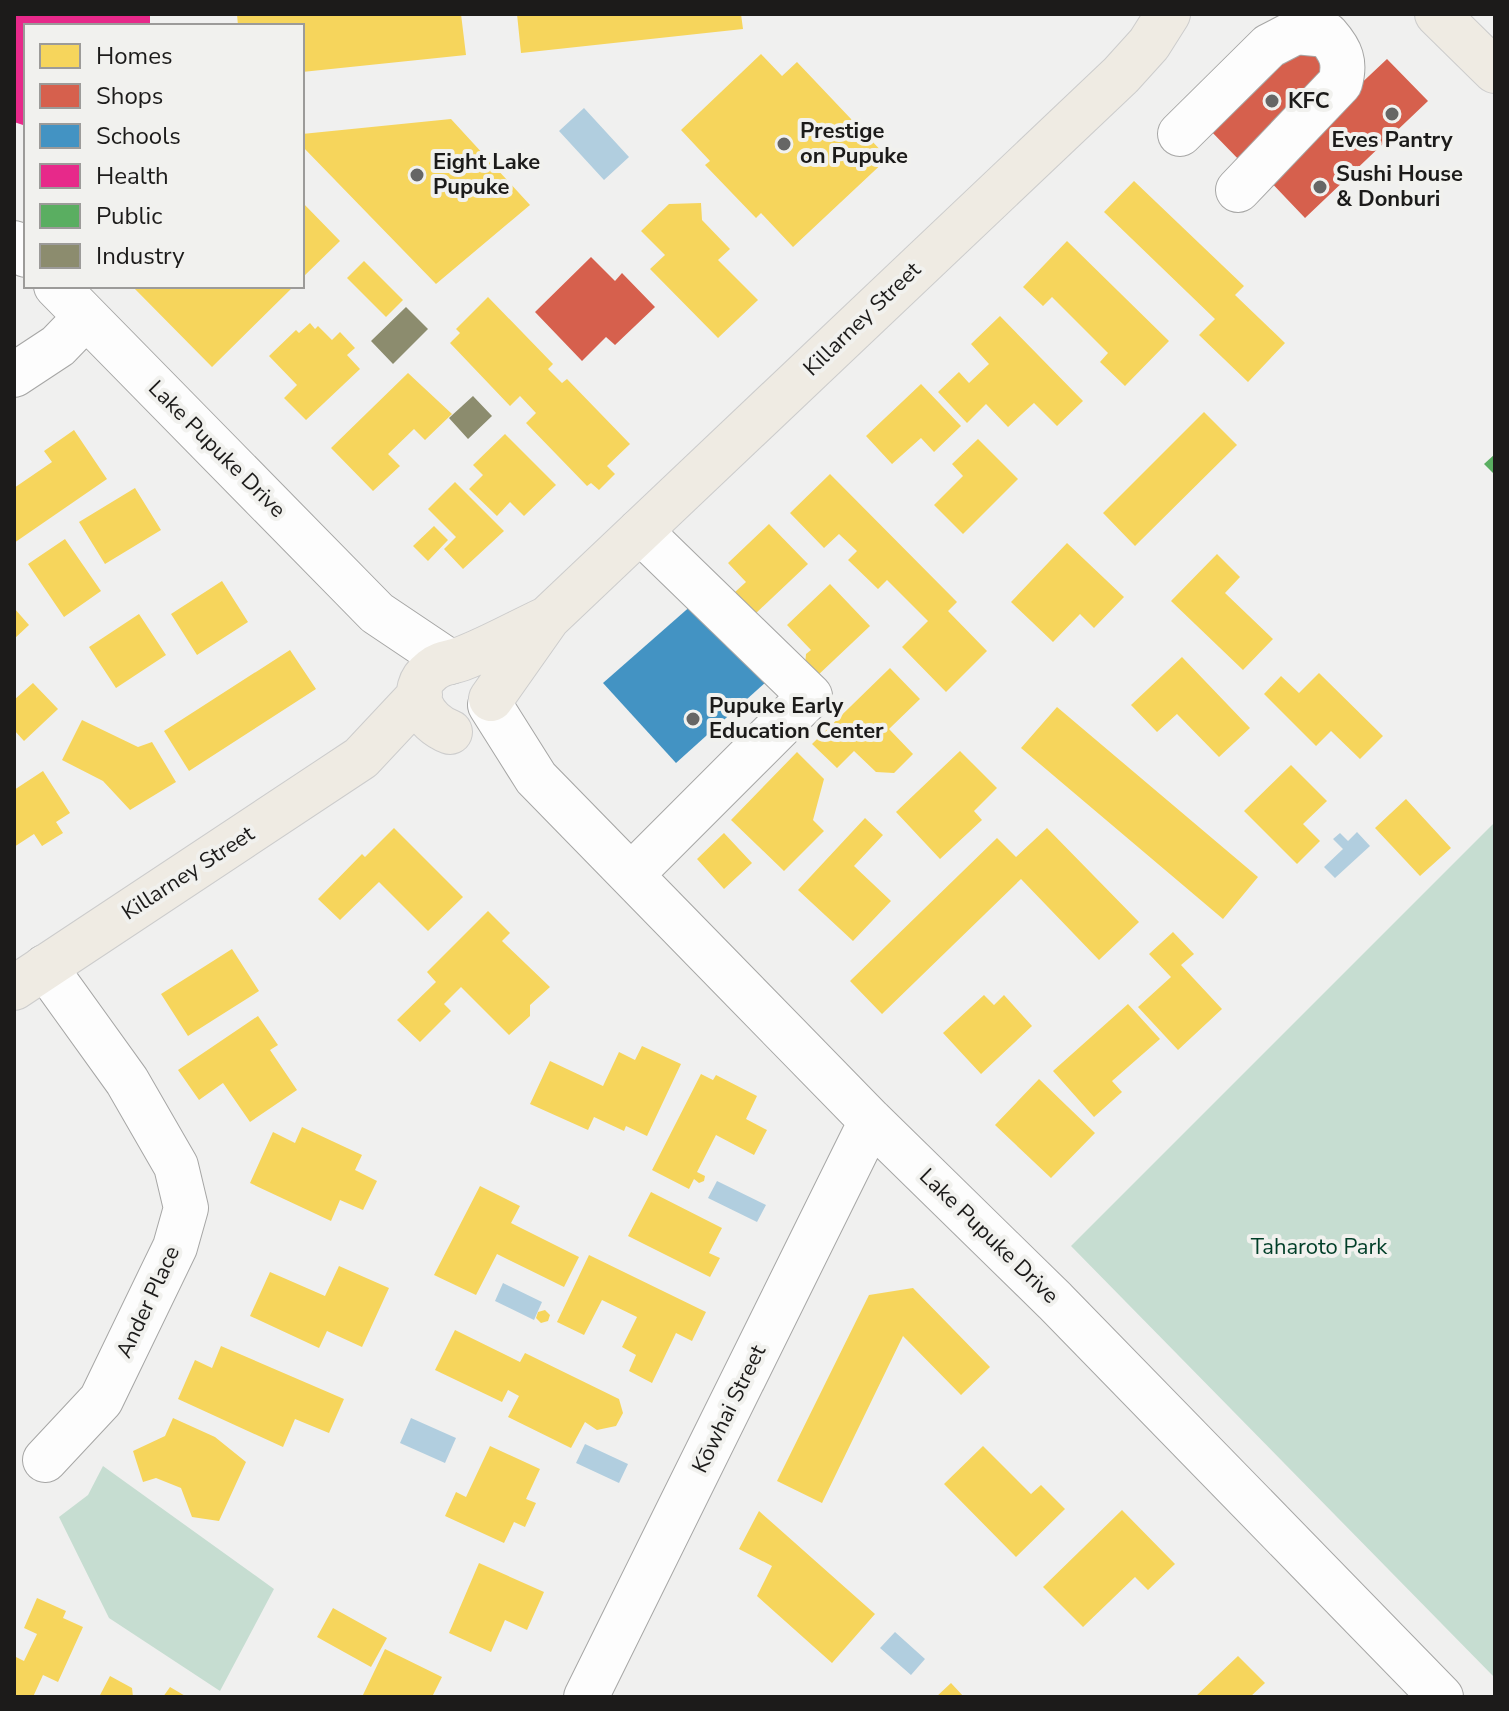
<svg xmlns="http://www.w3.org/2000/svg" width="1509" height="1711" font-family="'Nunito Sans',sans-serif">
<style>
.green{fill:#c6ddd1}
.water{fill:#b1cedf}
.homes{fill:#f6d55c}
.shops{fill:#d6604d}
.schools{fill:#4393c3}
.health{fill:#e7298a}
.public{fill:#5aae61}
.industry{fill:#8c8c6e}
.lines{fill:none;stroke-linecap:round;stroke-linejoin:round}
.minor-casing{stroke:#a6a6a5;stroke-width:46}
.major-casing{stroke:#ccc;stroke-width:46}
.minor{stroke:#fdfdfd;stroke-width:44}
.major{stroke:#efebe3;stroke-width:44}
.poi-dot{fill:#666665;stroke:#f1f1ee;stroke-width:3}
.labels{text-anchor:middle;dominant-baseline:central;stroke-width:8;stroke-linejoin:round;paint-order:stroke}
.poi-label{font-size:22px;font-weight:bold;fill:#1c1b1a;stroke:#f1f1ee;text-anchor:start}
.street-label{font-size:22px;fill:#1c1b1a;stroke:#f1f1ee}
.park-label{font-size:22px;fill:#013e28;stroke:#f1f1ee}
</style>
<rect width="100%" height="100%" fill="#f0f0ef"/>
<path class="green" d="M1495,822V1678L1071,1246Z
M103,1466L274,1589L220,1691L109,1618L59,1517L88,1495Z"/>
<path class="water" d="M584,108L629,157L604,180L559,131Z
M1357,832L1370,846L1335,878L1324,867L1343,849L1333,839L1340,833L1348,841Z
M717,1181L766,1205L757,1222L708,1198Z
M503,1283L542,1302L534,1320L495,1301Z
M411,1418L456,1438L445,1463L400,1443Z
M585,1444L628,1464L619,1483L576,1463Z
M895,1632L925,1659L911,1675L880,1648Z"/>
<path class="homes" d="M237,14H461L466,55L302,72V26H238Z
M517,14H741L743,29L521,53Z
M761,54L782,76L797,62L888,158L793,247L761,213L756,218L705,165L710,161L681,130Z
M451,119L530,205L436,284L302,146V134Z
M1134,181L1244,286L1235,295L1285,343L1248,382L1199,335L1215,319L1104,212Z
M302,202L340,241L302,278Z
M701,203L702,220L730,249L718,260L758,300L718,338L650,269L665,255L641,231L669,204Z
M1067,241L1169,341L1125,386L1100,362L1108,353L1052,297L1043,306L1023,287Z
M364,261L403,300L386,317L347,278Z
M132,286H294L212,367Z
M488,297L553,364L548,369L562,383L567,379L630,444L607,466L615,474L599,490L591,483L587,486L526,423L536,413L520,396L510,406L450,343L460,333L456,329Z
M1000,316L1083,401L1057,426L1034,403L1008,427L986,404L967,423L938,392L959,372L969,383L989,364L971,344Z
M310,323L315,329L318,326L332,340L340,332L355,348L347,355L360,369L306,420L284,398L297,385L269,356L296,330L299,333Z
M408,373L452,414L425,440L414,429L388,454L400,466L373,491L331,448Z
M921,384L961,426L934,452L921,438L892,464L866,436Z
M1204,412L1237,445L1135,546L1103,513Z
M74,430L107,479L14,543V488L52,462L44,451Z
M505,434L556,485L524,516L510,502L497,516L469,489L483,475L473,465Z
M978,439L1018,479L963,534L934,505L963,476L952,464Z
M830,474L957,602L948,611L987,651L946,692L902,647L928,621L887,580L878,589L848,560L857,551L839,534L824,548L790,513Z
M455,482L504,531L463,569L444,549L456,537L428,509Z
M135,488L161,530L105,564L79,522Z
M769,524L808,564L754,615L734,593L746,582L728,563Z
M434,526L448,540L428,561L413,546Z
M65,539L101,591L64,617L28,564Z
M1067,543L1124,597L1094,628L1080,614L1053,642L1011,602Z
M1217,554L1240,577L1225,593L1273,639L1243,670L1171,601Z
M222,581L248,622L197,655L171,614Z
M830,584L870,626L816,677L805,665L806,654L811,650L787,625Z
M14,608L29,625L14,639Z
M139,614L166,655L116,688L89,647Z
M290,650L316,689L189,771L164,731Z
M1182,657L1250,728L1219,757L1177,714L1157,732L1131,705Z
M890,668L920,699L889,729L913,754L894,773L876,772L854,751L837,768L812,744Z
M1319,673L1383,736L1360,759L1331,731L1316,746L1264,694L1281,676L1299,693Z
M33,683L58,709L24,741L14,730V700Z
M1057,707L1258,877L1223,919L1021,748Z
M82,720L138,747L152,742L176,782L130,810L103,781L62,760Z
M960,751L997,788L974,811L982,820L940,859L896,812Z
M797,752L824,779L813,820L824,831L784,871L731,820Z
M1291,765L1327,801L1303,824L1320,841L1297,864L1244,811Z
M43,771L70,813L56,822L63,833L42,846L34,834L14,847V790Z
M1406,799L1451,848L1420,876L1375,828Z
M865,818L883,835L854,866L891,901L853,941L798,890Z
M394,828L463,897L428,931L379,882L340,920L318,899L362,854L365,857Z
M1047,828L1139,922L1099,960L1021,879L882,1014L850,981L997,838L1016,857Z
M724,833L752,863L724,889L697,859Z
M488,911L510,933L502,941L550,987L530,1005V1016L509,1035L461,987L444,1004L451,1011L420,1042L397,1020L436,982L427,972Z
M1173,932L1194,954L1181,965L1222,1009L1178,1050L1138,1007L1171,977L1149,954Z
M232,949L259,991L188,1036L161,994Z
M984,995L994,1005L1004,995L1032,1026L981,1074L943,1033Z
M1128,1004L1160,1039L1112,1081L1122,1092L1094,1117L1053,1071Z
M258,1016L278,1045L270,1050L297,1090L250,1122L223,1083L199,1100L178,1070Z
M642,1046L681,1064L647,1136L626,1126L624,1131L594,1117L588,1130L530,1104L550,1061L603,1086L619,1052L635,1060Z
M701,1074L713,1080L716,1075L757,1096L746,1119L767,1130L754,1155L716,1135L697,1172L705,1176L704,1181L699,1183L694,1179L689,1189L652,1170Z
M1039,1079L1095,1133L1051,1178L995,1125Z
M302,1127L362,1155L355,1170L377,1181L363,1210L340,1200L331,1221L250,1183L273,1132L295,1143Z
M480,1186L520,1206L511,1223L579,1257L564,1287L497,1254L476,1295L434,1275Z
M651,1192L722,1228L709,1253L720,1258L710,1277L628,1236Z
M589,1255L706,1312L692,1341L676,1333L652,1383L629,1371L636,1355L622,1347L637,1317L602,1300L584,1335L557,1322Z
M339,1266L389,1288L362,1347L327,1331L319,1348L250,1316L270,1272L325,1296Z
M913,1288L990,1367L961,1395L903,1336L822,1503L777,1481L869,1295Z
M545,1310L550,1315L548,1321L541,1323L536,1318L538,1312Z
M455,1330L520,1362L525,1353L619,1399L623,1413L616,1426L597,1430L585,1422L571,1448L508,1417L519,1396L508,1390L502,1402L435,1370Z
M221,1346L344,1399L329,1433L295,1419L283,1447L178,1399L195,1360L212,1368Z
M173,1418L215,1437L246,1462L219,1521L192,1517L181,1488L156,1478L143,1482L133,1451L165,1436Z
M490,1446L540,1469L526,1499L536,1503L525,1527L514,1522L504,1543L445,1516L456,1492L466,1497Z
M983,1446L1031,1494L1041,1485L1065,1509L1016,1557L944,1484Z
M1122,1510L1175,1564L1148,1590L1135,1577L1083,1627L1043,1587Z
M759,1511L875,1614L832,1663L757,1596L772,1566L739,1549Z
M479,1563L544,1592L527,1630L505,1620L491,1652L449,1633Z
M37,1598L66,1611L63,1618L83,1627L58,1682L43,1675L33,1697H14V1656L24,1661L37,1634L24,1628Z
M333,1608L387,1638L371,1667L317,1637Z
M385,1649L442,1677L432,1697H362Z
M1238,1656L1265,1683L1250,1697H1195Z
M110,1676L132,1688L133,1697H99Z
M951,1683L964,1697H936Z
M170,1687L187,1697H163Z"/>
<path class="shops" d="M1302,37L1336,76L1243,164L1207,127Z
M1387,59L1428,101L1305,218L1264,175Z
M591,257L615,281L622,273L655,307L615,345L606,337L582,361L535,312Z"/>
<path class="schools" d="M693,604L766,682L676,763L603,683Z"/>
<path class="health" d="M14,14H150V26H26V126L14,122Z"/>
<path class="public" d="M1495,454V475L1484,464Z"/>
<path class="industry" d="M406,307L428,329L393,364L371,341Z
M473,396L492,416L468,439L449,418Z"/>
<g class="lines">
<g class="minor-casing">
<path id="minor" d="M1180,134L1269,46L1296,32L1327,35C1341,51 1346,62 1340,83L1238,190
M14,243L26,255
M56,286L377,613L450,662
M14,375L58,346L86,317
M490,705L536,778L871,1121L1055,1301L1441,1697
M631,875L810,696L640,531
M45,1460L101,1400L175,1247L186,1208L176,1166L127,1081L45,967
M586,1697L871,1121"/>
</g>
<g class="major-casing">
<path id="major" d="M1437,14L1495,71
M491,699L548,618L1121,75L1149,44L1168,14
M450,732C424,722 405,691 432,670C442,662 450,663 461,659C490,648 518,632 546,619
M14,988L361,758L420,695"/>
</g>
<use href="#minor" class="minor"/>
<use href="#major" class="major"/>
</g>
<g class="poi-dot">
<circle cx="1272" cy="101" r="8"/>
<circle cx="1392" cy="114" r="8"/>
<circle cx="784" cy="144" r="8"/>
<circle cx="417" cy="175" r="8"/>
<circle cx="1320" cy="187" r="8"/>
<circle cx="693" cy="719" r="8"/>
</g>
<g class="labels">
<g class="poi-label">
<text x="1288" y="101">KFC</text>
<text x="800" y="131">Prestige<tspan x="800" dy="25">on Pupuke</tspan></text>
<text x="1392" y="140" text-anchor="middle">Eves Pantry</text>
<text x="433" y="162">Eight Lake<tspan x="433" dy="25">Pupuke</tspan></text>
<text x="1336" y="174">Sushi House<tspan x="1336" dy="25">&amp; Donburi</tspan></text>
<text x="709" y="706">Pupuke Early<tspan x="709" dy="25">Education Center</tspan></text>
</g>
<g class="street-label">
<text transform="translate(862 319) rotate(-44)">Killarney Street</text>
<text transform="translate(217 449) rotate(45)">Lake Pupuke Drive</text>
<text transform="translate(188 873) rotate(-33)">Killarney Street</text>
<text transform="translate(989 1236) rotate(44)">Lake Pupuke Drive</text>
<text transform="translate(148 1302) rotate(-65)">Ander Place</text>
<text transform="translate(729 1409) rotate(-64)">Kōwhai Street</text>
</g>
<g class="park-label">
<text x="1319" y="1247">Taharoto Park</text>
</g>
</g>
<rect width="1509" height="1711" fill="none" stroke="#1c1b1a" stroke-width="32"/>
<rect x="24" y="24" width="280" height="264" fill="#f1f1ee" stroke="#9c9b99" stroke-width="2"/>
<rect x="40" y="44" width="40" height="24" fill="#f6d55c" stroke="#9c9b99" stroke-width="2"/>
<text x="96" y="64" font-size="24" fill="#1c1b1a">Homes</text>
<rect x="40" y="84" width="40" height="24" fill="#d6604d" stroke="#9c9b99" stroke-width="2"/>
<text x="96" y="104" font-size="24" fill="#1c1b1a">Shops</text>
<rect x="40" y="124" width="40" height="24" fill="#4393c3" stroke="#9c9b99" stroke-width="2"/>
<text x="96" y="144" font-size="24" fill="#1c1b1a">Schools</text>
<rect x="40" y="164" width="40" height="24" fill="#e7298a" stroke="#9c9b99" stroke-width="2"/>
<text x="96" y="184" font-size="24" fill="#1c1b1a">Health</text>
<rect x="40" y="204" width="40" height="24" fill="#5aae61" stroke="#9c9b99" stroke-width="2"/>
<text x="96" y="224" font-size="24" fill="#1c1b1a">Public</text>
<rect x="40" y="244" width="40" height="24" fill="#8c8c6e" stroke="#9c9b99" stroke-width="2"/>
<text x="96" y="264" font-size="24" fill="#1c1b1a">Industry</text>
</svg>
